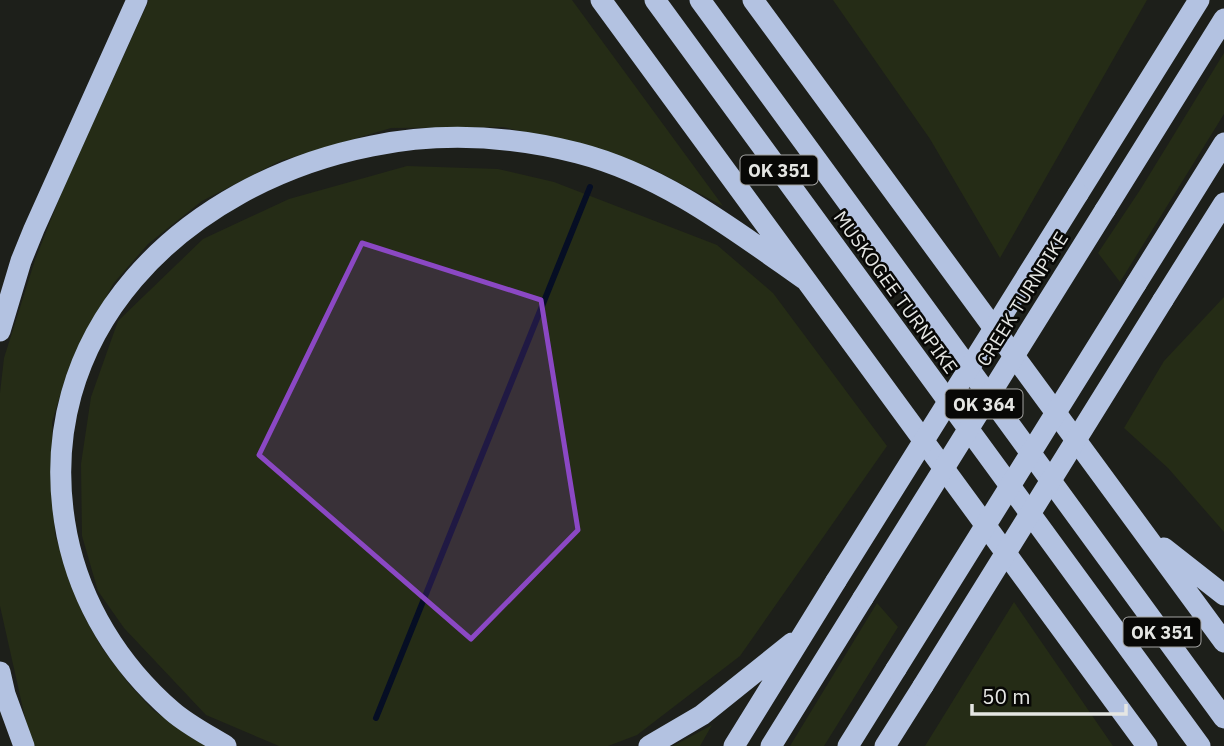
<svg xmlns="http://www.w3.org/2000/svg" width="1224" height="746" font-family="'IBM Plex Sans',sans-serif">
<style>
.green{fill:#252c16}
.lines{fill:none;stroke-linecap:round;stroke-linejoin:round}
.stream{stroke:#060e24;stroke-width:6}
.highway{stroke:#b3c2e1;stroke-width:21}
.highway-bridge{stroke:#b3c2e1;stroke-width:21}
.marked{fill:#8b48c4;fill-opacity:0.2;stroke:#8b48c4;stroke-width:5;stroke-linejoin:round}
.labels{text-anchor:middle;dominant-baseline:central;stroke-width:5;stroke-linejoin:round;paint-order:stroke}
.shield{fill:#080806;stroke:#a3a3a1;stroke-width:2}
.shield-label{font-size:18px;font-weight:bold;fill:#e5e6e3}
.street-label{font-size:19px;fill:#e5e6e3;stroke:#080806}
</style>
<rect width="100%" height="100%" fill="#1d1f1a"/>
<path class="green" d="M149,0H572L723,206L649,167L578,144L503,127L391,128L280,161L202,201L148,244L113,284L67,373L52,422L55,535L84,616L102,648L129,684L153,710L206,746H33L30,740L0,606V393L4,358L35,260L63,189Z
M833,0H1147L1000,258L930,139Z
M1224,53V114L1120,282L1098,253L1140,190Z
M407,166L498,169L554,182L717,245L773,293L887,446L740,656L637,735L608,746H279L206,715L124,628L98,591L82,536L81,464L91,397L118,321L203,239L289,199Z
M1224,297V532L1168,468L1124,428L1164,361Z
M1014,602L1113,746H925Z
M877,603L898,627L824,746H790Z
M712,725L700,746H673Z"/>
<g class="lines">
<path class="stream" d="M376,718L590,187"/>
<path class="highway" d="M601,0L1147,746
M655,0L1200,746
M700,0L1224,718
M753,0L1224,642
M1078,194L1199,0
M1105,210L1224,19
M1136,284L1224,143
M1163,300L1224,203
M0,331L21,261L34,229L137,0
M1164,548L1224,595
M0,672L5,694L24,746
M226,746C208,735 188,725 172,711C119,665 81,604 67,535C27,333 184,183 372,146C440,132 511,136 578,153C663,175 733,229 804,279
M649,746L702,715L792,643
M734,746L836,581
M771,746L863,598
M848,746L896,669
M885,746L923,686"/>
<path class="highway-bridge" d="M836,581L1078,194
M863,598L1105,210
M896,669L1136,284
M923,686L1163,300"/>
</g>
<path class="marked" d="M362,243L541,300L578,530L471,639L259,455Z"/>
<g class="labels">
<g class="shield">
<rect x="740.5" y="155.5" width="77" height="29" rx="5"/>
<rect x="945.5" y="389.5" width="77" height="29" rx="5"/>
<rect x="1123.5" y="617.5" width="77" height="29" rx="5"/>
</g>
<g class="shield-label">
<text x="779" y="170">OK 351</text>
<text x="984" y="404">OK 364</text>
<text x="1162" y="632">OK 351</text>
</g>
<g class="street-label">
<text transform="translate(896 292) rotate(54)">MUSKOGEE TURNPIKE</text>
<text transform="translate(1022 299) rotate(-58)">CREEK TURNPIKE</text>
</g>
</g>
<path d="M972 704v10h154v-10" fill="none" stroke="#e5e6e3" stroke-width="3.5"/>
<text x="982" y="704" font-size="21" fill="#e5e6e3" stroke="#080806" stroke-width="5" paint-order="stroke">50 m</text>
</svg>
